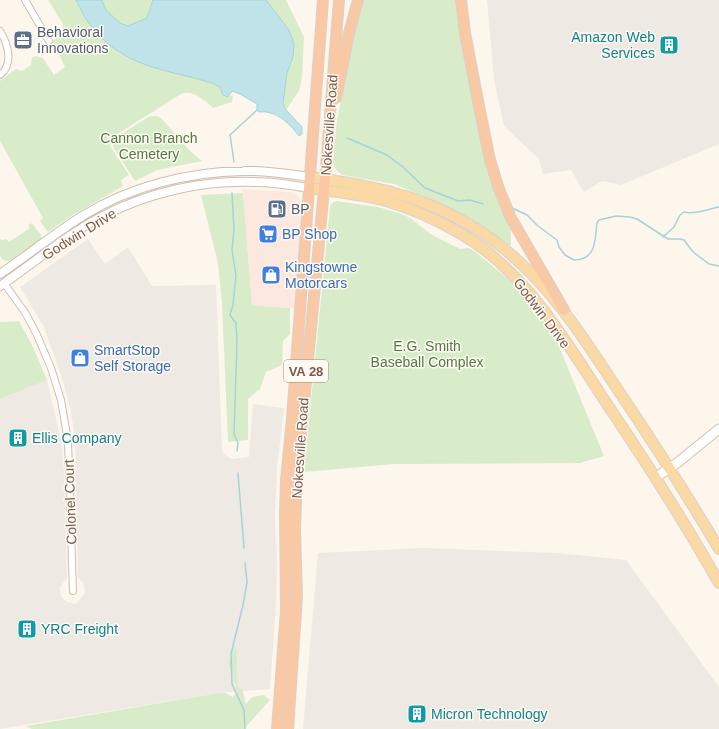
<svg xmlns="http://www.w3.org/2000/svg" width="719" height="729" font-family="Arial,sans-serif">
<style>
.commercial{fill:#fde8e0}
.industrial{fill:#efe9e4}
.green{fill:#d8ecc9}
.water{fill:#bfe3e8;stroke:#a5d3da}
.lines{fill:none;stroke-linecap:round;stroke-linejoin:round}
.stream{stroke:#a5d3da;stroke-width:1.5}
.minor-casing{stroke:#d1beb0;stroke-width:8}
.tertiary-casing{stroke:#d1beb0;stroke-width:10}
.secondary-casing{stroke:#d6c0b0;stroke-width:11}
.primary-casing{stroke:#dad1cd;stroke-width:12}
.trunk-casing{stroke:#dad1cd;stroke-width:12}
.minor{stroke:#fff;stroke-width:6}
.tertiary{stroke:#fff;stroke-width:8}
.secondary{stroke:#fff;stroke-width:9}
.primary{stroke:#fbd9a5;stroke-width:10}
.trunk{stroke:#f9c8a4;stroke-width:10}
.labels{text-anchor:middle;dominant-baseline:central;stroke-width:3;stroke-linejoin:round;paint-order:stroke}
.shield{fill:#fffaf3;stroke:#a28b7f;stroke-width:1}
.shield-label{font-size:13px;font-weight:bold;fill:#7a5c4d}
.service-label{font-size:14px;fill:#4e5e75;stroke:#fffaf3;text-anchor:start}
.culture-label{font-size:14px;fill:#0d838f;stroke:#fffaf3;text-anchor:start}
.street-label{font-size:14px;fill:#7a5c4d;stroke:#fffaf3}
.park-label{font-size:14px;fill:#537a41;stroke:#fffaf3}
.shop-label{font-size:14px;fill:#366cbe;stroke:#fffaf3;text-anchor:start}
</style>
<rect width="100%" height="100%" fill="#fdf6ec"/>
<path class="commercial" d="M243,189L290,192L297,195L301,202L295,308L252,305Z"/>
<path class="industrial" d="M487,0H719V144L621,185L602,181L584,192L571,170L543,174L539,159L504,126L494,79Z
M88,239L105,264L128,247L152,286L216,285L222,451L227,456L232,459L249,457L253,404L284,408L277,468L275,516L277,561L276,605L270,689L219,693L0,729V399L47,380L61,440L64,473L67,578L60,587L61,596L67,602L76,604L85,593L84,584L78,577L75,439L71,412L63,381L44,327L20,287Z
M424,548L557,553L626,560L719,687V729H303L318,553Z"/>
<path class="green" d="M48,0H76L88,21L100,35L121,54L212,83L220,87L228,97L233,95L232,102L213,108C204,100 193,89 181,94L114,136L111,140L110,146L129,175L121,180L123,186L73,215L48,232L40,221L43,218L0,141V81L16,69L22,71L31,65L32,58L35,56L43,58L54,75L65,67L53,41L62,34L63,24Z
M102,0H153L147,18L128,26L120,23L106,10Z
M266,0H286L304,37L302,77L299,91L286,110C280,95 287,71 293,57L274,12Z
M363,0H458L459,13L511,226V245H509L470,218L444,205L394,184L342,175L336,170L333,162L337,120L357,18Z
M150,116H157L161,118L191,152L202,161L157,170L135,181L113,147V141L115,138Z
M243,193L252,305L290,308V334L283,341L282,365L266,372L260,389L248,399V440L228,442L222,303L218,263L201,195Z
M336,201L378,207L402,214L410,218L432,235L460,249L468,248L473,250L517,286L556,339L604,456L580,463L394,464L304,472L330,207L332,203Z
M32,223L41,235V239L10,261L3,260L0,256V239L3,240L6,239L9,242L30,228L28,225Z
M19,321L33,347L47,380L0,399V322Z
M235,646C239,652 235,677 238,688L242,689L246,704L252,697L264,695L270,700L244,729H32L26,726L219,693H225L233,697L237,692L233,674L229,666V661Z"/>
<path class="water" d="M76,0H102L106,10L120,23L128,26L147,18L153,0H266L289,30L294,44L293,57L287,73L283,103L286,110L302,127V134L299,136C289,123 276,110 259,112L257,110V104L240,94L232,91L228,97L223,95L220,87L212,83C162,68 122,68 88,22C83,15 80,7 76,0Z"/>
<g class="lines">
<path class="stream" d="M347,138L387,155L403,167L425,188L458,201L470,200L483,204
M234,162L230,135L257,110
M232,193L234,230L232,250L236,275L233,305L230,315L236,323L237,343L234,434L238,443L237,451
M512,208L527,215L538,226L557,240L559,247L565,255L574,260C597,260 595,238 597,223L599,220L616,216L630,217L637,219L668,239H680L684,240L693,252L709,264L719,266
M663,237L674,227L680,215L684,212C694,215 708,209 719,207
M238,473L244,548
M245,563L247,582L243,605L231,654L232,684L244,710L245,729"/>
<g class="minor-casing">
<path id="minor" d="M25,0L49,41
M0,31C8,44 14,64 0,75
M4,283L26,314L37,335L51,368L61,400L68,441L73,591"/>
</g>
<g class="tertiary-casing">
<path id="tertiary" d="M0,274C28,255 55,233 84,215C131,186 189,172 243,171C266,170 288,174 310,177
M0,286C34,263 66,235 103,216C149,192 203,180 255,182C273,182 291,185 309,188"/>
</g>
<g class="secondary-casing">
<path id="secondary" d="M655,478L677,463L719,429"/>
</g>
<g class="primary-casing">
<path id="primary" d="M310,177C367,185 414,193 465,222C537,263 574,324 618,390C653,442 687,495 719,549
M309,188C334,192 359,194 383,200C411,208 438,220 463,235C528,274 566,342 607,404C646,462 684,521 719,583"/>
</g>
<g class="trunk-casing">
<path id="trunk" d="M461,0L465,33L479,106L490,160L499,189L511,218L564,310
M336,98L349,33L358,0
M277,729L286,610L285,514L286,480L292,418L323,0
M288,729L297,597L295,529L297,477L325,179L339,0"/>
</g>
<use href="#minor" class="minor"/>
<use href="#tertiary" class="tertiary"/>
<use href="#secondary" class="secondary"/>
<use href="#primary" class="primary"/>
<use href="#trunk" class="trunk"/>
</g>
<defs>
<g id="office-square" transform="scale(1)"><rect x="-9" y="-9" width="18" height="18" rx="4" fill="#5c6f8a" stroke="#fffaf3"/><path d="M-6-3h4V-5.5h4V-3h4V5H-6ZM-1-4.5V-3h2v-1.5ZM-6 0V1H6V0Z" fill="#fff"/></g>
<g id="building-square" transform="scale(1)"><rect x="-9" y="-9" width="18" height="18" rx="4" fill="#0f9aa8" stroke="#fffaf3"/><path d="M-4-6H4V6H1V3H-1V6H-4ZM-2.5-4.3h1.7v1.8h-1.7ZM.8-4.3h1.7v1.8H.8ZM-2.5-1h1.7V.8h-1.7ZM.8-1h1.7V.8H.8Z" fill="#fff"/></g>
<g id="fuel-square" transform="scale(1)"><rect x="-9" y="-9" width="18" height="18" rx="4" fill="#5c6f8a" stroke="#fffaf3"/><path d="M-5.5-6h7V0h2V4h1.3V-2.5L3-4.5l.8-.8L6-3V5H2.5V1h-1V6h-7ZM-4.2-4.7v3.2H.2V-4.7Z" fill="#fff"/></g>
<g id="supermarket-square" transform="scale(1)"><rect x="-9" y="-9" width="18" height="18" rx="4" fill="#3f7fe0" stroke="#fffaf3"/><path d="M-6-5.5h2.5l.6 2H6L4.5 2H-2.5L-4.4-4H-6ZM-1.5 3.2a1.3 1.3 0 1 0 .1 0ZM3 3.2a1.3 1.3 0 1 0 .1 0Z" fill="#fff"/></g>
<g id="shop-square" transform="scale(1)"><rect x="-9" y="-9" width="18" height="18" rx="4" fill="#3f7fe0" stroke="#fffaf3"/><path d="M-5-2.5h2.3a2.7 3.5 0 0 1 5.4 0H5L5.5 6h-11ZM-1.5-2.5h3a1.5 2.3 0 0 0-3 0Z" fill="#fff"/></g>
</defs>
<g fill-rule="evenodd">
<use href="#office-square" x="23" y="40"/>
<use href="#building-square" x="669" y="45"/>
<use href="#fuel-square" x="277" y="209"/>
<use href="#supermarket-square" x="268" y="234"/>
<use href="#shop-square" x="271" y="275"/>
<use href="#shop-square" x="80" y="358"/>
<use href="#building-square" x="18" y="438"/>
<use href="#building-square" x="27" y="629"/>
<use href="#building-square" x="417" y="714"/>
</g>
<g class="labels">
<rect class="shield" x="284" y="360" width="44" height="22" rx="3"/>
<g class="shield-label">
<text x="306" y="371">VA 28</text>
</g>
<g class="service-label">
<text x="37" y="32">Behavioral<tspan x="37" dy="16">Innovations</tspan></text>
<text x="291" y="209">BP</text>
</g>
<g class="culture-label">
<text x="655" y="37" text-anchor="end">Amazon Web<tspan x="655" dy="16">Services</tspan></text>
<text x="32" y="438">Ellis Company</text>
<text x="41" y="629">YRC Freight</text>
<text x="431" y="714">Micron Technology</text>
</g>
<g class="street-label">
<text transform="translate(329 125) rotate(-86)">Nokesville Road</text>
<text transform="translate(79 234) rotate(-32)">Godwin Drive</text>
<text transform="translate(542 313) rotate(53)">Godwin Drive</text>
<text transform="translate(300 448) rotate(-86)">Nokesville Road</text>
<text transform="translate(70 502) rotate(-92)">Colonel Court</text>
</g>
<g class="park-label">
<text x="149" y="138">Cannon Branch<tspan x="149" dy="16">Cemetery</tspan></text>
<text x="427" y="346">E.G. Smith<tspan x="427" dy="16">Baseball Complex</tspan></text>
</g>
<g class="shop-label">
<text x="282" y="234">BP Shop</text>
<text x="285" y="267">Kingstowne<tspan x="285" dy="16">Motorcars</tspan></text>
<text x="94" y="350">SmartStop<tspan x="94" dy="16">Self Storage</tspan></text>
</g>
</g>
</svg>
